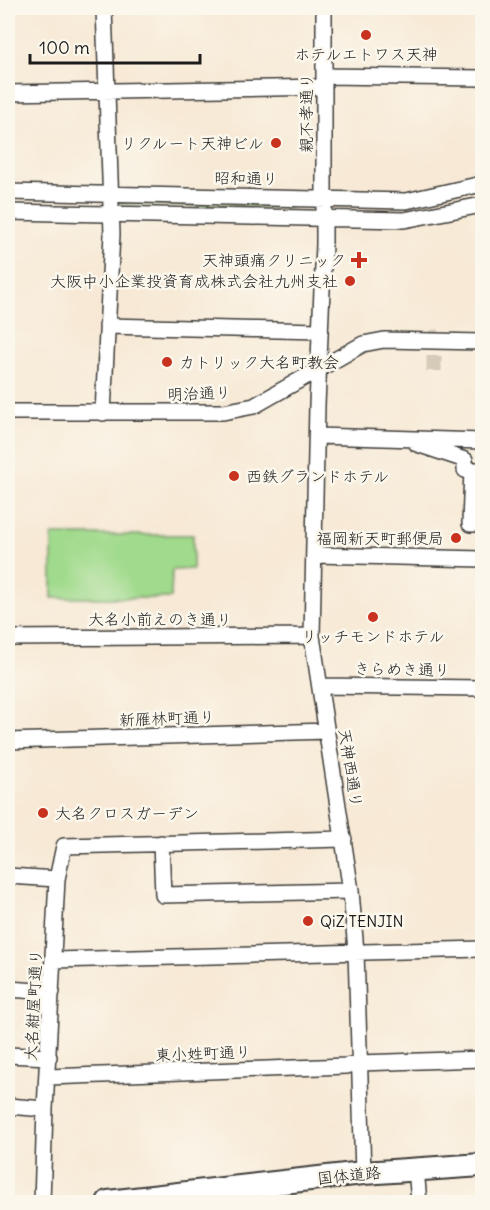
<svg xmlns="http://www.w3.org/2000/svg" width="490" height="1210" font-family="Delius,'Klee One',sans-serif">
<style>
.green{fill:#a0da8c;stroke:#5e7b54;stroke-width:1.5}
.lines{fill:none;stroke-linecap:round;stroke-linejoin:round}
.minor-tunnel{stroke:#d6cab9;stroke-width:15;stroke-dasharray:15 8;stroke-linecap:butt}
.minor-casing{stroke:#3d3b38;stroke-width:18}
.highway-casing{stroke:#3d3b38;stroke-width:26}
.minor{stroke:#fff;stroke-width:15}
.highway{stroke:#fff;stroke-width:22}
.poi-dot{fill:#c8321e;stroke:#fbf7ec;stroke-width:2}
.labels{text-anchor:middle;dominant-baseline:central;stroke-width:5;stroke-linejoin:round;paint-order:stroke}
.poi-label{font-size:16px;fill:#1c1c1c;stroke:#fbf7ec;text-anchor:end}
.street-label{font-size:16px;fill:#1c1c1c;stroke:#fbf7ec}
</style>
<rect width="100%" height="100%" fill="#fbf7ec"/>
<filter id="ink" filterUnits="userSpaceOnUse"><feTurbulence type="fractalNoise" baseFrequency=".0167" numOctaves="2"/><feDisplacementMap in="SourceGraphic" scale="12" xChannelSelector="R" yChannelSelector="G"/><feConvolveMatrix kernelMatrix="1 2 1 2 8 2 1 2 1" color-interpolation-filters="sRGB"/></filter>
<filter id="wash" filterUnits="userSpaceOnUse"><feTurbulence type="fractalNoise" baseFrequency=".008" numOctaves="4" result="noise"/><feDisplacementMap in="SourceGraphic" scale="24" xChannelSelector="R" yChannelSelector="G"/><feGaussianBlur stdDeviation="1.35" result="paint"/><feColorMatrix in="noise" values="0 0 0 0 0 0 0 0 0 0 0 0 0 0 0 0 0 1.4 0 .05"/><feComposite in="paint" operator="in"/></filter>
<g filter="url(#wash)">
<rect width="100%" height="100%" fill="#f7e9d5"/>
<path class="green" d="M119,202L289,205L290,208L118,205Z
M52,535H193V569L172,570L171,598H52Z"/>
</g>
<g filter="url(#ink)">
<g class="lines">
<path class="minor-tunnel" d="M434,371V337H442"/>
<g class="minor-casing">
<path id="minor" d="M324,8V244L317,405L312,636L351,891L356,952L363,1173
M324,76L482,78
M8,93L324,87
M8,192L406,201L482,184
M8,212L404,220L482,205
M107,326L319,331
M8,412H223L254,406L363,344L384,340L482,342
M103,413L112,234L104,8
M317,436L482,441
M417,442V444L465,460V470H482
M472,470L470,524H482
M315,555L482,559
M8,638L312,636
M320,686L482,688
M8,741L327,731
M161,843L163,895L351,891
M8,876L57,879
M54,960L482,949
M8,989L52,992
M8,1055L49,1057
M48,1077L346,1066L359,1063L482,1059
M8,1106L45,1109
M416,1169L419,1202
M266,1184L269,1202
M42,1202L45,1109L57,879L64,846L344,839"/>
</g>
<g class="highway-casing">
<path id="highway" d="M108,1202L363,1173L482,1165"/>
</g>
<use href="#minor" class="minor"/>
<use href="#highway" class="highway"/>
</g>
</g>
<g class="poi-dot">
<circle cx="366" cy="35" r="6"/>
<circle cx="276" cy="143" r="6"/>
<path d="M356 251h6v6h6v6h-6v6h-6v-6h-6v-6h6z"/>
<circle cx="350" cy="281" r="6"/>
<circle cx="167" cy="362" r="6"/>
<circle cx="234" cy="476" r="6"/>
<circle cx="456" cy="538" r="6"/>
<circle cx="373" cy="617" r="6"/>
<circle cx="43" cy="813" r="6"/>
<circle cx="308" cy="921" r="6"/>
</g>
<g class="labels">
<g class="poi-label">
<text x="366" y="54" text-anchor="middle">ホテルエトワス天神</text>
<text x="264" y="143">リクルート天神ビル</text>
<text x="346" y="260">天神頭痛クリニック</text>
<text x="338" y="281">大阪中小企業投資育成株式会社九州支社</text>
<text x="179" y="362" text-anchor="start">カトリック大名町教会</text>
<text x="246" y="476" text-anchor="start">西鉄グランドホテル</text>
<text x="444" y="538">福岡新天町郵便局</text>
<text x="373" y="636" text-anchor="middle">リッチモンドホテル</text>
<text x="55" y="813" text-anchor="start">大名クロスガーデン</text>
<text x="320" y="921" text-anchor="start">QiZ TENJIN</text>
</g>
<g class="street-label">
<text transform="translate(306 113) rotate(-90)">親不孝通り</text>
<text transform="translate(246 178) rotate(1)">昭和通り</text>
<text transform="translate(199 393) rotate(-2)">明治通り</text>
<text x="160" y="619">大名小前えのき通り</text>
<text transform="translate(402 669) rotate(1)">きらめき通り</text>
<text transform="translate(167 718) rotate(-2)">新雁林町通り</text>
<text transform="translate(351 768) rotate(81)">天神西通り</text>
<text transform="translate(33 1005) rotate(-87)">大名紺屋町通り</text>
<text transform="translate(203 1053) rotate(-2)">東小姓町通り</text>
<text transform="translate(349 1175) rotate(-6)">国体道路</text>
</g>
</g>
<rect width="490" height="1210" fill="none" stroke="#fbf7ec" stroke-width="30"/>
<path d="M30 54v9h170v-9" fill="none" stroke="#1c1c1c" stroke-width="3"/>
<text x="39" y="54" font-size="18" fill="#1c1c1c" stroke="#fbf7ec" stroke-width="4.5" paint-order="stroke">100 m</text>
</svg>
